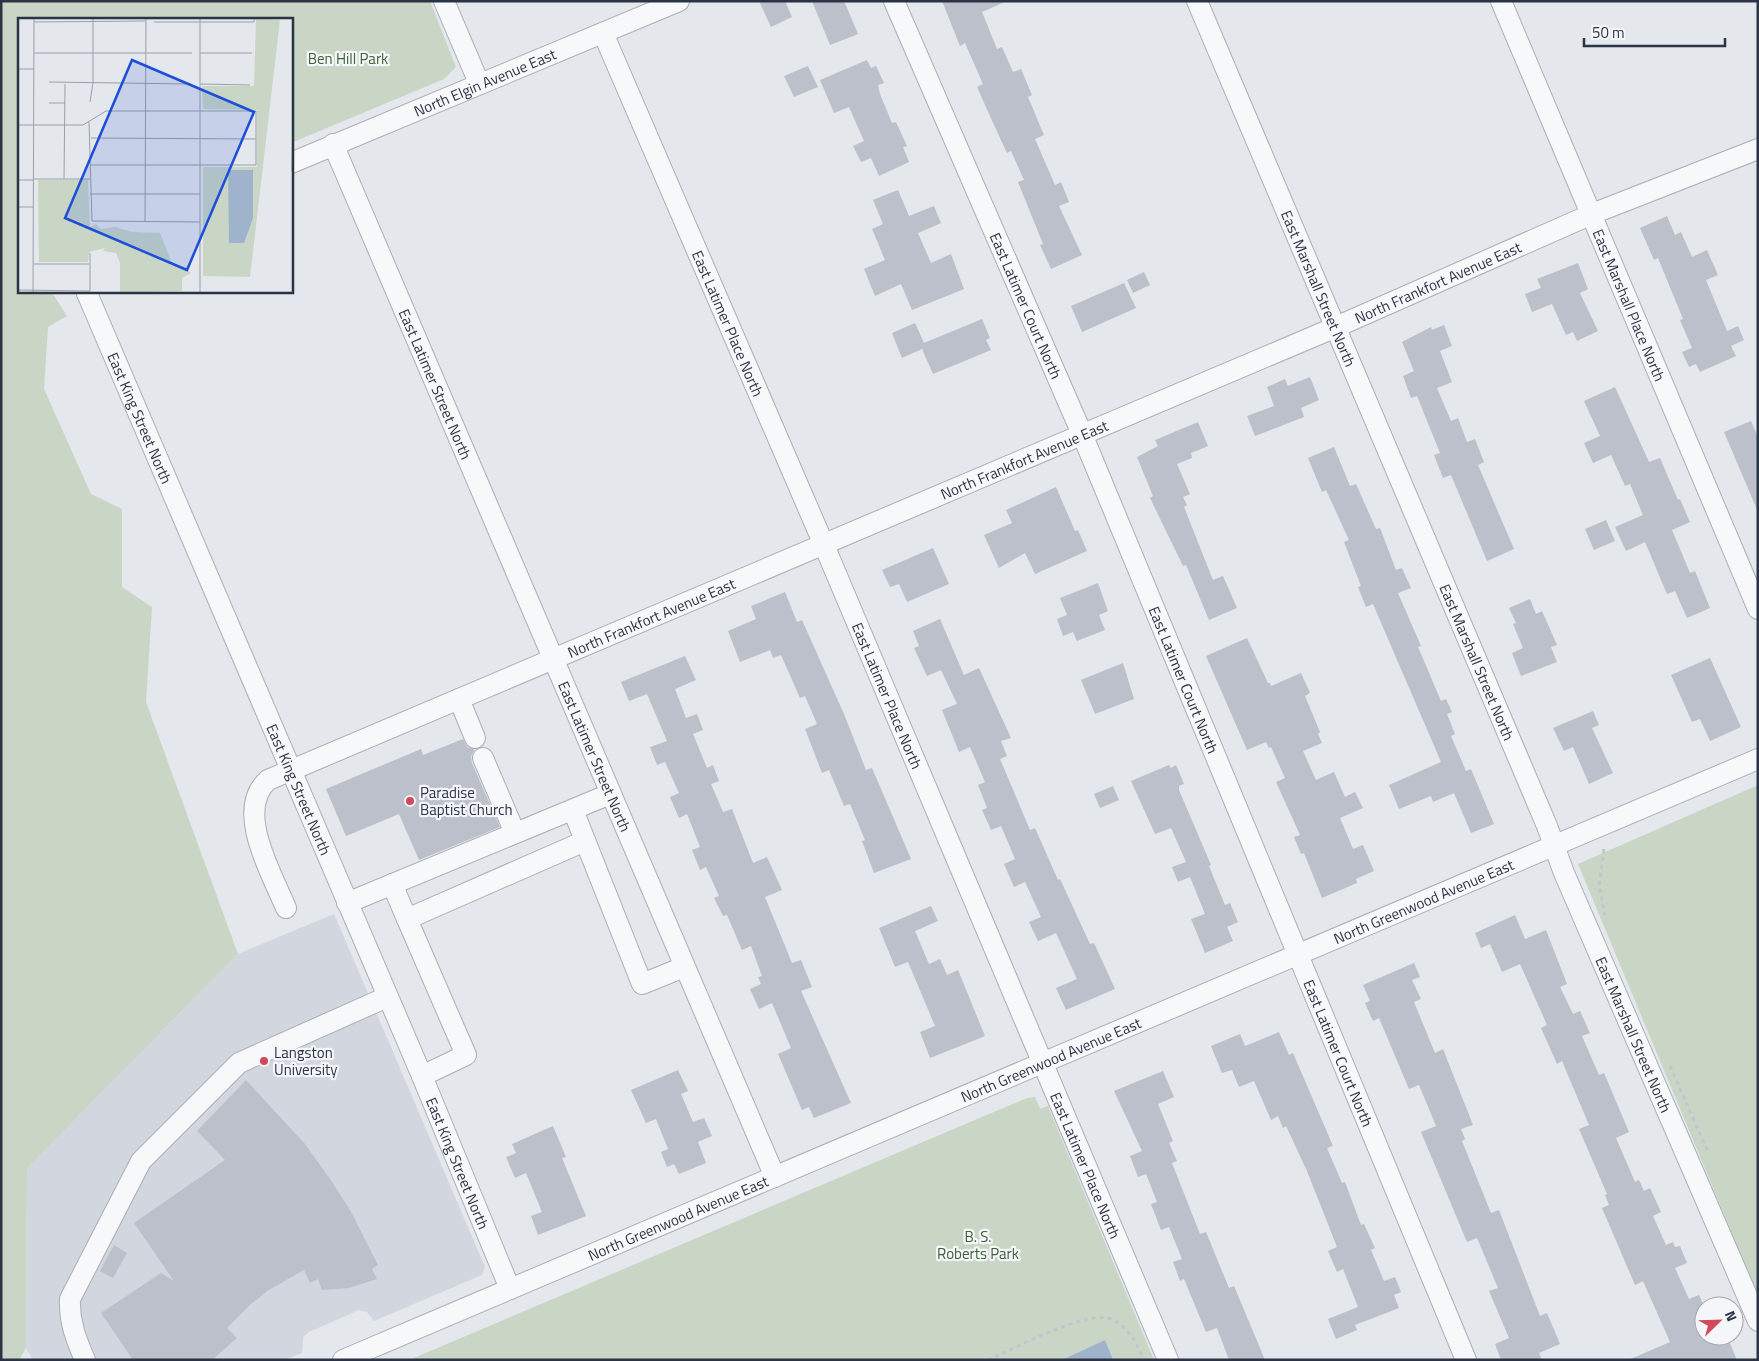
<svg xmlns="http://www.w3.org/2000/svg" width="1759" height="1361" font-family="'Titillium Web',sans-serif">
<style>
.built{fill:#d2d6de}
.green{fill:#c9d6c5}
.water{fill:#9fb4cc}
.building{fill:#bbc0ca}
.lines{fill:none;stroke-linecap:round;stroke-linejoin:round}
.minor-casing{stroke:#a9aeb7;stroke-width:22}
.path{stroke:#c2c5cb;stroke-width:3;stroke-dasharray:4 4;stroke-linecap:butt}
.minor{stroke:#f7f8fa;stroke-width:20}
.poi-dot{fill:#d1495b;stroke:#f4f6f9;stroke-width:2}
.labels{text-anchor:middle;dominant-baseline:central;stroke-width:4.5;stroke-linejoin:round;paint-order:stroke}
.park-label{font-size:15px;fill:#3f6138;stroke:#f4f6f9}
.street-label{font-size:15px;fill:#2b3445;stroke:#f4f6f9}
.poi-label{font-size:15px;fill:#2b3445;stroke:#f4f6f9;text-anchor:start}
.inset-road{fill:none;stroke:#9a9fa9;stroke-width:1}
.view{fill:#1d4ed8;fill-opacity:0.15;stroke:#1d4ed8;stroke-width:2.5}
.inset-edge{fill:none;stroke:#2b3445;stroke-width:2.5}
</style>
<rect width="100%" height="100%" fill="#e4e7ec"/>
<path class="built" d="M334,914L485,1267L482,1275L374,1321L367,1312L359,1310L309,1332L303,1337L302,1353L284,1360H33L26,1348L27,1168L238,954Z"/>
<path class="green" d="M1,1H430L456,67L444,79L291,143V19H19V291H51L67,316L48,327L44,389L91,494L122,509V587L152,607L146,702L238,954L27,1168L26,1348L19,1360H1Z
M1758,785V1296L1578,864Z
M1035,1097L1040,1109L1048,1106L1154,1360H409L1027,1098Z"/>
<path class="water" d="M1105,1340L1113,1360H1062Z"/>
<path class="building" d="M759,1H785L792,17L771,27Z
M812,1H844L858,34L830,45Z
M942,1H1007L982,12L997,49L1002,47L1013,72L1021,69L1032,95L1028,97L1044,135L1035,139L1055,185L1061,182L1069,202L1059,206L1082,255L1051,269L1040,245L1043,244L1018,182L1024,180L1011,151L1007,153L989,114L977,87L983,84L965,43L960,46Z
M867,60L871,68L876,66L884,83L878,85L880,94L892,123L896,122L907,146L903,147L909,162L879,176L871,158L861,162L853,146L864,141L849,107L834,113L820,80Z
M808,66L818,87L794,97L784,76Z
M898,190L909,216L934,206L941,223L918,233L931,263L951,254L964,289L912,310L901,284L875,296L864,269L885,260L872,229L883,224L873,200Z
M1667,216L1675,235L1681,232L1692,257L1707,250L1718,275L1706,280L1727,331L1738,326L1744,340L1731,346L1736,356L1700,372L1696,364L1689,367L1682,352L1692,348L1680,320L1683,319L1658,258L1654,260L1640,228Z
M1578,263L1588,289L1580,293L1598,331L1577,341L1573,332L1566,335L1552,304L1532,312L1525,294L1541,288L1537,279Z
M1144,272L1150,285L1133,293L1127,280Z
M1124,283L1136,308L1082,332L1071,306Z
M982,319L990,338L986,340L991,350L933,374L922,349L902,358L892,333L915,323L924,343Z
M1444,325L1452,346L1440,351L1452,382L1437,388L1451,421L1458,418L1467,442L1475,439L1484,462L1478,465L1514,549L1487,561L1451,475L1443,478L1434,455L1440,453L1417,396L1411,398L1403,376L1414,371L1402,342L1431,327L1432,330Z
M1310,377L1319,400L1301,408L1304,417L1255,436L1247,416L1274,406L1267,387L1285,379L1288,386Z
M1615,387L1649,462L1660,458L1678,500L1680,499L1690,522L1672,530L1690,573L1695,571L1710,608L1687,618L1675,591L1667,594L1645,542L1626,551L1615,527L1643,515L1630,484L1625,486L1611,455L1593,463L1584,443L1600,436L1584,401Z
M1751,421L1758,437V512L1724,432Z
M1198,422L1208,446L1191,453L1192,458L1177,464L1190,494L1183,497L1187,505L1184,507L1213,580L1223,576L1237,608L1209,620L1186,565L1183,566L1150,498L1153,496L1137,457L1158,446L1155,440Z
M1334,447L1350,486L1356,484L1376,529L1380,528L1396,570L1402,568L1411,588L1398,593L1421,646L1418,647L1441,701L1446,699L1452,712L1447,714L1455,734L1451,736L1466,771L1471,769L1494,824L1471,833L1454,793L1433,802L1431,796L1399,809L1389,785L1441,762L1373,604L1366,607L1358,587L1361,586L1344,542L1349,540L1326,490L1322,492L1308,458Z
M1056,487L1075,531L1078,530L1087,551L1035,574L1025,553L999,568L984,535L1012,523L1006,510Z
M1606,520L1615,541L1594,550L1585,529Z
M933,548L949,584L907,602L899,584L890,587L882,570Z
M1098,583L1108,611L1099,615L1105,630L1077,641L1073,632L1063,636L1057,619L1067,615L1060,598Z
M785,592L797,622L802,620L844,714L866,770L872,768L911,859L874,873L862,841L865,840L850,804L844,806L829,770L822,773L805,729L817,724L805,696L800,698L781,655L773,658L770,650L740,662L728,631L756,619L751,606Z
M1530,599L1536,614L1542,611L1557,645L1551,647L1557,662L1521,676L1512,653L1523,648L1513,624L1516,623L1509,608Z
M940,619L964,675L979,668L1011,738L1001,741L1007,756L1000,759L1030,830L1035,828L1058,880L1060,879L1090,944L1094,943L1115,989L1066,1010L1056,988L1077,979L1056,933L1038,941L1029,922L1041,917L1025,882L1014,887L1004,864L1015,859L1001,826L991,830L982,810L987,808L978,785L985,782L970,747L959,752L942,710L957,704L941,670L927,676L914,648L919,646L913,631Z
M1247,638L1268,683H1270L1271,686L1301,673L1310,693L1305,696L1320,732L1318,734L1322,743L1303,751L1316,780L1334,772L1345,797L1355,792L1363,808L1340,818L1353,849L1363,845L1374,871L1356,879L1357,883L1322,898L1304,853L1301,854L1294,837L1300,835L1276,782L1285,778L1271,747L1269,748L1266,742L1247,750L1206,656Z
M685,656L696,680L675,689L686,718L697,714L703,730L693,734L707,768L713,765L719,781L711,784L723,812L732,809L753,863L767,857L782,890L765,897L792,963L801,960L812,987L801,991L851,1103L814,1118L809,1107L802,1110L778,1054L791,1048L772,1003L759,1009L750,989L761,984L758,977L762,976L751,946L742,950L727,915L723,916L714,898L719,896L706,867L700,870L692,850L700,847L687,814L679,818L670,797L679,793L665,762L657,765L650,747L667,741L647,694L629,701L621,682Z
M1710,658L1741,727L1710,741L1700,719L1692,722L1671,675Z
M1123,663L1134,699L1095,714L1081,680Z
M1593,711L1599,725L1592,728L1613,773L1589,784L1573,747L1564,751L1553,728Z
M463,739L467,747L475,750L471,756L472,763L500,827L419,860L399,814L346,836L326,789L421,749L423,755Z
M1169,765L1171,768L1176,765L1184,784L1179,786V790L1211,865L1209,866L1225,905L1230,903L1238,922L1227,927L1233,941L1205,953L1191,919L1205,914L1190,877L1178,882L1172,867L1186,862L1171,828L1155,834L1131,781Z
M1113,786L1119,800L1100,808L1094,794Z
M931,906L938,921L915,931L929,964L940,959L947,975L958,970L985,1036L930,1058L920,1032L935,1026L908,962L895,967L879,928Z
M1515,915L1525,939L1546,930L1567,984L1560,987L1573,1014L1580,1011L1590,1033L1582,1036L1599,1075L1604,1073L1629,1132L1616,1138L1635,1182L1639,1180L1644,1191L1650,1188L1661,1212L1653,1216L1666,1245L1673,1242L1675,1247L1680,1246L1687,1263L1675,1268L1689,1299L1699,1295L1704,1306V1336H1727L1737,1360H1628L1670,1342L1643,1281L1635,1285L1602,1208L1609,1205L1605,1195L1607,1194L1579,1129L1589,1125L1562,1061L1557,1064L1541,1028L1547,1025L1520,964L1502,972L1490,944L1481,948L1475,933Z
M1414,963L1420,977L1412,980L1421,999L1414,1002L1435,1053L1443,1049L1473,1125L1461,1129L1465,1139L1462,1141L1491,1213L1499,1210L1540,1316L1547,1313L1560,1344L1539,1353L1542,1360H1501L1495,1344L1509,1338L1489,1291L1498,1288L1477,1238L1467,1242L1421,1132L1436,1126L1419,1085L1409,1089L1379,1018L1373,1021L1365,1003L1370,1001L1363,985Z
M1279,1032L1289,1055L1293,1053L1333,1146L1327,1148L1342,1183L1345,1182L1361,1225L1364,1224L1375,1248L1371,1250L1384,1281L1395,1277L1401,1292L1394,1295L1399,1308L1355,1325L1357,1330L1336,1339L1328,1319L1358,1307L1343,1269L1337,1272L1328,1251L1337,1247L1307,1171L1286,1126L1283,1128L1278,1116L1271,1120L1254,1081L1239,1087L1232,1070L1222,1073L1211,1046L1240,1034L1245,1046Z
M678,1070L688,1091L681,1094L693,1122L704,1118L712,1136L698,1142L706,1163L679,1174L674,1164L667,1167L661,1152L668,1149L656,1119L646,1123L631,1090Z
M1163,1071L1174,1097L1158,1104L1173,1141L1169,1143L1177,1161L1172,1163L1200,1234L1206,1232L1229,1288L1234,1286L1265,1360H1229L1217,1328L1206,1332L1184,1279L1180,1281L1173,1262L1182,1259L1169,1227L1161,1230L1151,1204L1157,1202L1146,1174L1138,1177L1130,1156L1142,1151L1114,1091Z
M246,1080L305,1144L330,1179L350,1210L378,1265L372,1269L377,1279L349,1288L322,1290L318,1279L310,1283L304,1270L267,1291L250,1305L227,1328L237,1338L212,1360H133L101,1313L161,1273L174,1281L134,1223L225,1160L197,1131Z
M553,1126L566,1157L562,1158L586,1216L538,1235L531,1216L542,1212L526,1173L515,1178L506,1157L516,1153L512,1144Z
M114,1245L127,1253L113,1278L100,1271Z"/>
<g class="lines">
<g class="minor-casing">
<g id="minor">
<path d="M444,1L479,83"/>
<path id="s1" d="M894,1L1082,434L1466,1360"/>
<path id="s2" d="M1197,1L1547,826L1564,873L1758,1321"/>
<path id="s3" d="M1501,1L1758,609"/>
<path id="s4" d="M603,33L824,545L1168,1360"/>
<path id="s5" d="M333,144L775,1177"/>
<path id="s6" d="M291,163L679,1"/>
<path id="s7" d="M86,291L422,1076L510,1289"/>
<path d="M459,699L475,738"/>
<path d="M483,758L515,833"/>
<path d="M573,810L642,984L684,967"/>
<path d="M392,884L407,919"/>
<path d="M347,903L610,794"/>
<path id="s8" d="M286,908C272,874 234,810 268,780L1336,327L1592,214L1758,149"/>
<path d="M422,1076L466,1055L407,919L585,841"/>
<path d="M85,1360C76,1339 69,1322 70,1299L141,1161L239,1063L387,997"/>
<path id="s9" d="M343,1360L1758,759"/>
</g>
</g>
<path class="path" d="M1604,849L1599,886L1605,915
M1670,1066L1708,1152
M988,1360C1013,1349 1088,1309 1111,1319C1129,1327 1136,1342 1144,1360"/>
<use href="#minor" class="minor"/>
</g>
<g class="poi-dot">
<circle cx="410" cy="801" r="5"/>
<circle cx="264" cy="1061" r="5"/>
</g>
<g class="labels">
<g class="park-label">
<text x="348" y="58">Ben Hill Park</text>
<text x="978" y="1236">B. S.<tspan x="978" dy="17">Roberts Park</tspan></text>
</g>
<g class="street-label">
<text stroke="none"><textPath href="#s6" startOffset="210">North Elgin Avenue East</textPath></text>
<text stroke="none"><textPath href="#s8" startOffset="1409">North Frankfort Avenue East</textPath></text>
<text stroke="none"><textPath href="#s2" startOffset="312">East Marshall Street North</textPath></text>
<text stroke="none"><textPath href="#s3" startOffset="330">East Marshall Place North</textPath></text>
<text stroke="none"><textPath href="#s1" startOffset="332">East Latimer Court North</textPath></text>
<text stroke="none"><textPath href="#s4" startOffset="316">East Latimer Place North</textPath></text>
<text stroke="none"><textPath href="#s5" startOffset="261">East Latimer Street North</textPath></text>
<text stroke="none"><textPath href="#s7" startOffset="138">East King Street North</textPath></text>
<text stroke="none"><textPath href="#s8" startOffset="959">North Frankfort Avenue East</textPath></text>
<text stroke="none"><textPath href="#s8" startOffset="554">North Frankfort Avenue East</textPath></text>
<text stroke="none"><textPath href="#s2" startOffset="718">East Marshall Street North</textPath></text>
<text stroke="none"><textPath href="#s1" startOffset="738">East Latimer Court North</textPath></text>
<text stroke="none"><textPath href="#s4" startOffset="721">East Latimer Place North</textPath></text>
<text stroke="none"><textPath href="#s5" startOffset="666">East Latimer Street North</textPath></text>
<text stroke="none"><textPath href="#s7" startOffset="542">East King Street North</textPath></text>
<text stroke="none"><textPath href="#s9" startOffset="1174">North Greenwood Avenue East</textPath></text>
<text stroke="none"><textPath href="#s2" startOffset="1122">East Marshall Street North</textPath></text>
<text stroke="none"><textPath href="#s1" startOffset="1142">East Latimer Court North</textPath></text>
<text stroke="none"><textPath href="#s9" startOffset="769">North Greenwood Avenue East</textPath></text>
<text stroke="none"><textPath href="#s7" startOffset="948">East King Street North</textPath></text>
<text stroke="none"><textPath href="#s4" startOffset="1231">East Latimer Place North</textPath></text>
<text stroke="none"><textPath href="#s9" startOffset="364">North Greenwood Avenue East</textPath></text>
</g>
<g class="poi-label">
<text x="420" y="792">Paradise<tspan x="420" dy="17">Baptist Church</tspan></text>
<text x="274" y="1052">Langston<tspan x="274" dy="17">University</tspan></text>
</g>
</g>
<g transform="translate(18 18)">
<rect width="275" height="275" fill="#e4e7ec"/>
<path d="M238,0L262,2L232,259L185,258V149H239V92L185,91L184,68H236ZM20,162H70L72,209L78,206L83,211L97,209L115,214L142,215L153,243L173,255L164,260V273L102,275V245L98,235L85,233L87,230L71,234L70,244H21Z" fill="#c9d6c5"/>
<path d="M210,152H235V200L226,225H211Z" fill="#9fb4cc"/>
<path class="inset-road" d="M182,0V275M16,4L127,3M136,4H236V0M16,35H174M182,35H234M0,51H16M31,64L173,66M182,66L232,67M72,84L75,65V0M31,85H47M71,104L74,203L182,204M0,107H65L88,93H238V147H73M73,120L238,121M274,154L275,93M16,161H72M46,161L47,66M0,162H16M72,176H182M0,189H16M127,204L128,0M16,246H71M0,272L72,273V235M15,275L16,0"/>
<path class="view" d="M114,42L236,94L169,252L47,200Z"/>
<rect width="275" height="275" class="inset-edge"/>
</g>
<rect width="1759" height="1361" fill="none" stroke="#2b3445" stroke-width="5"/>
<g transform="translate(1719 1321) rotate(67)"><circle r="24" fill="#f4f6f9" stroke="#a4a8b1"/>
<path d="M0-4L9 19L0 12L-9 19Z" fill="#d1495b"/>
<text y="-8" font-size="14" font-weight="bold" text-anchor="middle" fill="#2b3445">N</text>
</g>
<path d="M1584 38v8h141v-8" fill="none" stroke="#2b3445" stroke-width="2.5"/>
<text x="1592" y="38" font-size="15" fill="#2b3445" stroke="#f4f6f9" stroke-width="4" paint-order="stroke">50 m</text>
</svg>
